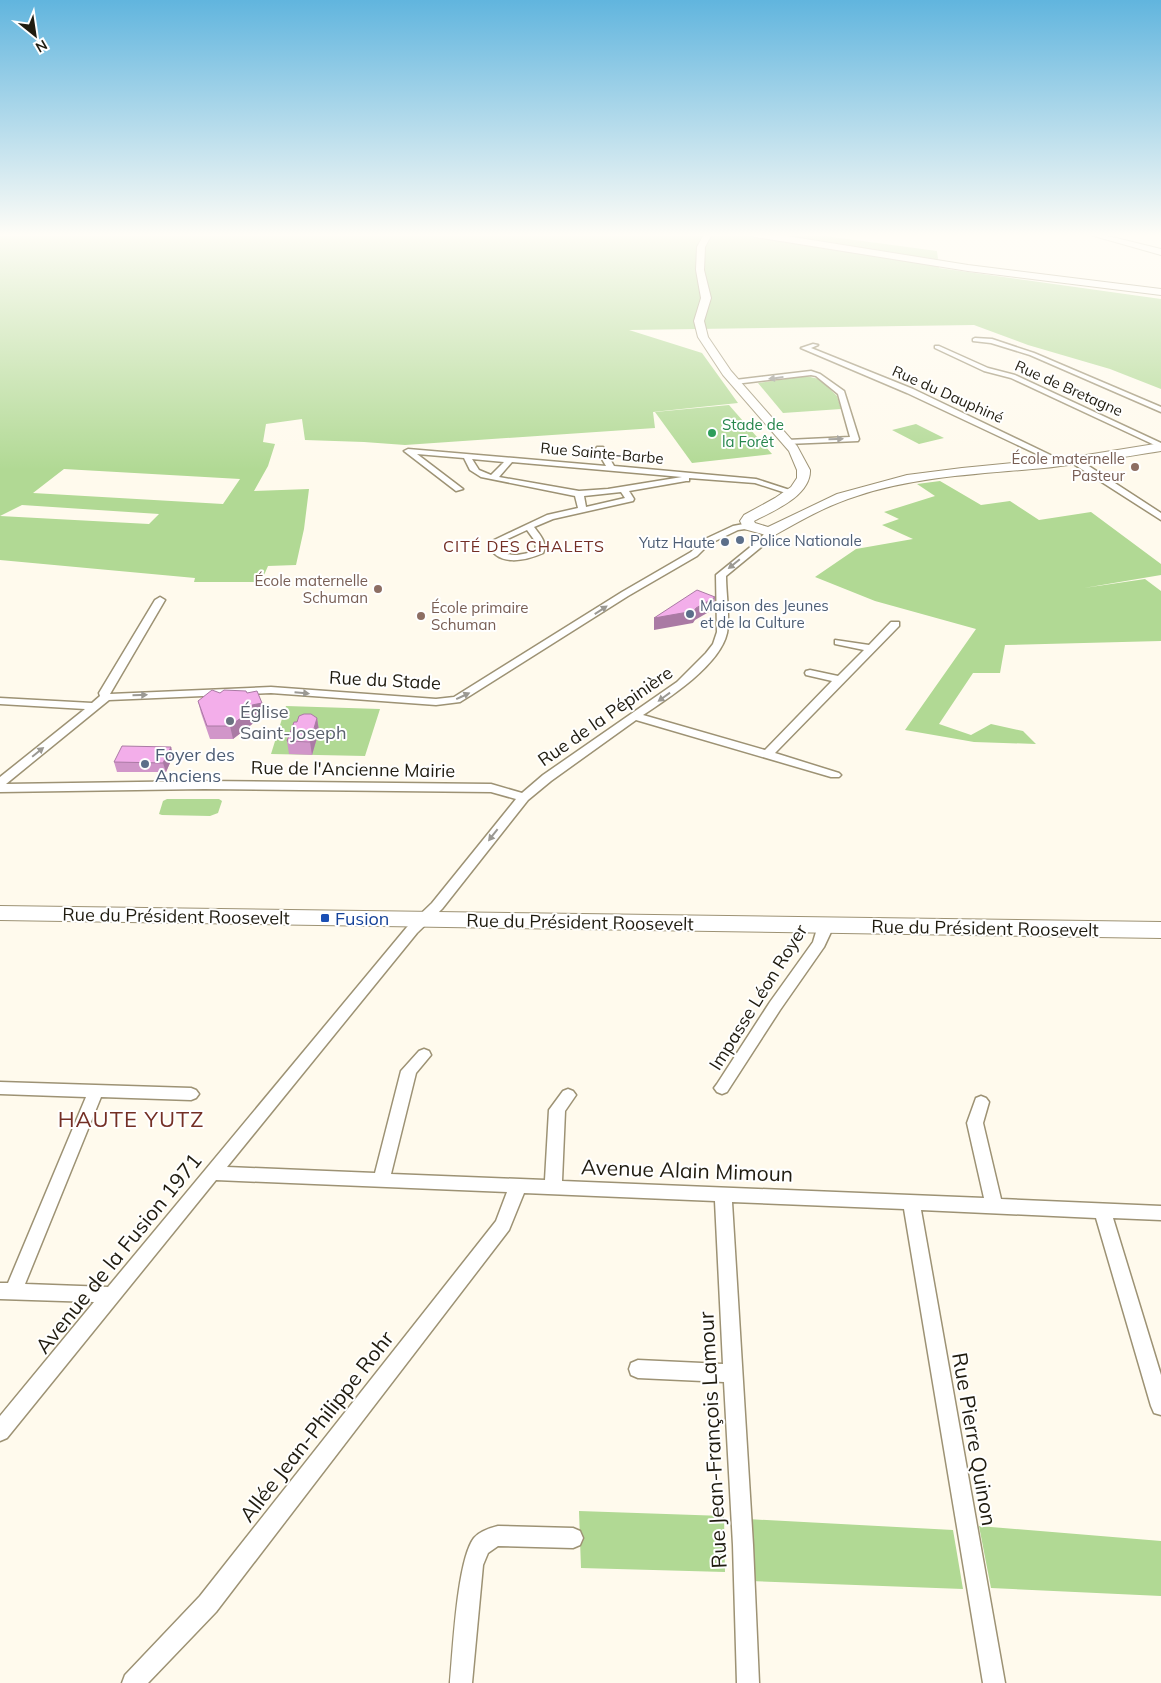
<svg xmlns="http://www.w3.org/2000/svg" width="1161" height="1683" font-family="Mulish,sans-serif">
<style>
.green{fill:#b1d994;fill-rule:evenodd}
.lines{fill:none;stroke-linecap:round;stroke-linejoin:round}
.street-casing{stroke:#9d9274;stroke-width:3}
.secondary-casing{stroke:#9d9274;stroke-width:2}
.primary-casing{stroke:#9d9274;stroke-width:2}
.highway-casing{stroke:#9d9274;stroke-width:2}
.street{fill:#fff;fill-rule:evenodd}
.secondary{fill:#fff;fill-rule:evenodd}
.primary{fill:#fff;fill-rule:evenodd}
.highway{fill:#fff;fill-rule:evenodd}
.wall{fill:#d196c9}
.shaded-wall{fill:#aa7aa4}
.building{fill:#f3aeea;stroke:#aa7aa4}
.oneway{fill:#9b9993}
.leisure-dot{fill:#2e9e5b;stroke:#fff;stroke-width:2}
.education-dot{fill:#8d6e63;stroke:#fff;stroke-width:2}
.service-dot{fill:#5c6f8a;stroke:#fff;stroke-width:2}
.worship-dot{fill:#6b7280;stroke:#fff;stroke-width:2}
.transit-dot{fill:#1a4fb4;stroke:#fff;stroke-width:2}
.labels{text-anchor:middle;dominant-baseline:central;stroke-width:4;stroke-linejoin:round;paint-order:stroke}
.far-street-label{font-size:15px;fill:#201c10;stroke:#fff}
.far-leisure-label{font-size:15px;fill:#27864d;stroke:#fff;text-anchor:start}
.far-education-label{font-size:15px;fill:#785e54;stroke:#fff;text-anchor:end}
.far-service-label{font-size:15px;fill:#4e5e75;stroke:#fff;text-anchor:start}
.far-neighbourhood-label{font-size:16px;letter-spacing:1px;fill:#742f25;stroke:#fff}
.street-label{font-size:18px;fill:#201c10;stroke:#fff}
.worship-label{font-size:18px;fill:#5b616d;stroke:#fff;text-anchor:start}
.service-label{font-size:18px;fill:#4e5e75;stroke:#fff;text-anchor:start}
.transit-label{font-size:18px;fill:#164399;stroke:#fff;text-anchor:start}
.near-street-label{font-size:21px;fill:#201c10;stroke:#fff}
.near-neighbourhood-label{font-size:22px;letter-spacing:1px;fill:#742f25;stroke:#fff}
</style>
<rect width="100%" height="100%" fill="#fffaed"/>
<path class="green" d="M0,234H810L937,251L939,268L1161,299V389L1110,369L1028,345L974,325L629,330L702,353L738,403L653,412L655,428L405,445L364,442L305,440L302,419L266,424L263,442L275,444L268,466L254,491L309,489L304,529L296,565L268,566L261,582H194L195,578L0,560V516L149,524L159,514L22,505L0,516ZM64,469L240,479L223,504L33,493Z
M806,376L819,379L837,396L841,409L783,413L758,383Z
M729,405L772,454L692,463L655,412Z
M916,424L944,438L919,444L892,430Z
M940,481L981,505L1010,501L1039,520L1091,512L1161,564V575L1084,588L1145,579L1161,591V641L1005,645L1000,673H973L939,724L971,735L991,724L1023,731L1036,744L974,742L905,730L976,629L875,601L815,577L856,549L913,539L882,525L899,519L884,512L935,496L917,484Z
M286,706L380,709L365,756L271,754Z
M167,799H219L222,801L218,813L210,816L162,815L159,814L163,801Z
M579,1511L724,1516L725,1572L581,1568Z
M747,1519L953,1530L963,1589L750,1581Z
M979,1526L1161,1541V1596L991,1588Z"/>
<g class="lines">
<g class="street-casing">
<path id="street" d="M975,338L992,339L1034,353L1161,407V412L1030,355L991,343L973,341V339Z
M813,344L818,345L811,348L913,389L1065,462L1058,464L907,393L801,348Z
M935,346H939L988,368L1015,375L1161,443V448L1011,378L984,371L935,348Z
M811,371L820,374L844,391L859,439L858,441L787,444L783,442L787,440L850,437L838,394L816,376L811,375L735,384L731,382L735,380Z
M597,447H603L614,466L756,479L796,492L792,495L755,483L689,478V481H686L629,491L634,499L633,501L553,519L534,527C540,535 548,543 543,553C525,561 497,567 488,544L490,542L547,515L578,508L575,496L481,477L470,470L464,458L417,454L463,489L456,491L404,451L408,449L606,466L596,449ZM472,459L504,462L491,475L479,470ZM512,462L682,477L608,489L579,491L499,477ZM621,492L625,498L586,507L584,496ZM527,530L535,541L536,550C524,555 504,560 498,545L501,542Z
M1072,459H1078L1161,513V520L1072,463Z
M749,523L753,526L752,528L738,530L709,544L697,556L628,596L460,702L436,705L271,693L109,700L6,784L204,781L491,784L522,793L543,775L677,682L706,653L713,644L717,632L716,575L759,540L767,530H773L774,532L765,544L726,576C726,593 730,617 727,633C720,665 669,698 643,715L765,750L832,681L806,675L805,673L806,671L810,670L838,676L864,650L835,644V640L869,645L891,622H899V626L775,753L839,773L841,775L839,777H831L636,720L551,781L528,800L442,909L417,933L227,1167L375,1173L401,1071L419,1051L424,1049L429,1051L431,1055L416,1073L391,1174L545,1180L549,1110L563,1091L568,1089L573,1091L576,1095L565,1111L562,1181L984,1198L967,1123L976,1098L981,1096L986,1098L989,1102L983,1123L1001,1199L1161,1206V1220L1113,1218L1161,1375V1415L1154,1413L1151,1406L1096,1218L921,1210L1005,1683H983L904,1209L732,1202L753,1545L759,1683H737L733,1545L724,1382L638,1378L631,1375L629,1369L631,1363L638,1360L723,1364L715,1201L524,1193L509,1230L216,1612L148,1683H122L125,1675L200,1596L496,1221L507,1192L216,1180L7,1438L0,1441V1416L94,1302L0,1299V1283H8L86,1097L0,1094V1082L191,1088L196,1090L199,1094L196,1098L191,1100L101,1097L25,1284L108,1287L407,927L432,903L516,799L491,792L204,789L0,792V777L85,709L0,704V698L92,703L100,696L99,693L155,600L160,597L165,600L110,694L271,687L436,699L454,697L622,592L691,552L703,540L733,526Z
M824,920L829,922L831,932L824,947L780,1010L727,1092L722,1094L717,1092L714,1088L717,1084L770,1002L813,942L819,922Z
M498,1526L573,1528L580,1531L583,1538L580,1545L573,1548L498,1546L488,1553L483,1565L472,1683H450C453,1651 457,1560 474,1538C480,1531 490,1528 498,1526Z"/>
</g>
<g class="secondary-casing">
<path id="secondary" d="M704,234H712L705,247L704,270L711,298L704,321L708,337L731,371L797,446L810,470C811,496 773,511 754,521L755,523L768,527L837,494L907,475L962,468L1074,457L1161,443V451C1122,457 1084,464 1044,468C982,474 917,476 857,496C828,505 801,520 775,535L770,536L744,529L740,521L744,515L775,498L791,487L797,478V470L789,451L723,375L698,337L694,321L701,298L696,270L697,247Z
M1087,234H1100L1161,249V255Z"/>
</g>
<g class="primary-casing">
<path id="primary" d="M0,906L1161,922V938L0,920Z"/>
</g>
<g class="highway-casing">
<path id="highway" d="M750,234H774L968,265L1161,289V295L968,271L755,237Z"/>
</g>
<use href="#street" class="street"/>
<use href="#secondary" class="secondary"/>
<use href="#primary" class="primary"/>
<use href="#highway" class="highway"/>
</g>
<path class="wall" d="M220,693H247L262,703L265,715L255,717L256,721L233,739H210L201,713L198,701Z
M317,718L319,731L312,755L289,754L287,741L297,722Z
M171,747L173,756L166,772H117L114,762Z"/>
<path class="shaded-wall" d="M715,597L714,609L695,620L693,623L654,630V618L696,608Z
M262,703L265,715L255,717L256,721L233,739L230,726L252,705Z
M317,718L319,731L312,755L310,742Z
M171,747L173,756L166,772L163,763Z"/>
<path class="building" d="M697,590L715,597L696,608L694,611L654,618Z
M212,690L220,693L224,690L246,691L247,693L257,691L262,703L252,705L253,709L230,726H207L198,701Z
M304,714H311L317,718L310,742L287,741L294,722H297L299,716Z
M122,746L171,747L163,763L114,762Z"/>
<defs><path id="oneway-solid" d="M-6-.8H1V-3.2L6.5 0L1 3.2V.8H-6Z" transform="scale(1.25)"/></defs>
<g class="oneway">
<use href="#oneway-solid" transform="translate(776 378) rotate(173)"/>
<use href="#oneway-solid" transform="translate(836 439) rotate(-2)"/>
<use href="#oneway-solid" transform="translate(734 564) rotate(141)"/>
<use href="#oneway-solid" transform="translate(601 610) rotate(-33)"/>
<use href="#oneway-solid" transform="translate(302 693) rotate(5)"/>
<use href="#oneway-solid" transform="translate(140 695) rotate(-1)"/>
<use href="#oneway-solid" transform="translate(463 696) rotate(-25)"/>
<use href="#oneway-solid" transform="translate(664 697) rotate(144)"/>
<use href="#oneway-solid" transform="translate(38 752) rotate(-39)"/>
<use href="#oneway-solid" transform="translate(493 835) rotate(128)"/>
</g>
<linearGradient id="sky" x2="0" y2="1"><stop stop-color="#61b5de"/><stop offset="0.5" stop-color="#fffdf7"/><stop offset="1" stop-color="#fffdf7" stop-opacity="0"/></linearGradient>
<rect width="1161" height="470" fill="url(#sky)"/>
<circle class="leisure-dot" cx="712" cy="433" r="5"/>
<g class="education-dot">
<circle cx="1135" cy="467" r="5"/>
<circle cx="378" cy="589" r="5"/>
<circle cx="421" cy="616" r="5"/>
</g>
<g class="service-dot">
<circle cx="740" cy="540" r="5"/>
<circle cx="725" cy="542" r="5"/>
<circle cx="690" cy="614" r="5"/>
<circle cx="145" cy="764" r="5"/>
</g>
<circle class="worship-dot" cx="230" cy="721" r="5"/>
<rect class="transit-dot" x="320" y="913" width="10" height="10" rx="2.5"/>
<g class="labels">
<g class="far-street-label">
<text transform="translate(1069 388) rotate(24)">Rue de Bretagne</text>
<text transform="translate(948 394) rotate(24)">Rue du Dauphiné</text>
<text transform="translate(602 453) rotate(5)">Rue Sainte-Barbe</text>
</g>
<g class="far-leisure-label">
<text x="722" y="424">Stade de<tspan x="722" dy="17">la Forêt</tspan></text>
</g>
<g class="far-education-label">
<text x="1125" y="458">École maternelle<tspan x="1125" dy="17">Pasteur</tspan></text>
<text x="368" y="580">École maternelle<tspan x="368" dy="17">Schuman</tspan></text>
<text x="431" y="607" text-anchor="start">École primaire<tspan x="431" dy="17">Schuman</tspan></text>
</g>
<g class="far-service-label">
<text x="750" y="540">Police Nationale</text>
<text x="715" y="542" text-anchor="end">Yutz Haute</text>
<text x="700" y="605">Maison des Jeunes<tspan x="700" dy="17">et de la Culture</tspan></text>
</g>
<g class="far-neighbourhood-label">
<text x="524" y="546">CITÉ DES CHALETS</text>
</g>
<g class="street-label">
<text transform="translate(385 680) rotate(3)">Rue du Stade</text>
<text transform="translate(605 716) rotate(-35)">Rue de la Pépinière</text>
<text transform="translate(353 769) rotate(1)">Rue de l'Ancienne Mairie</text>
<text transform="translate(176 916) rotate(1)">Rue du Président Roosevelt</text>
<text transform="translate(580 922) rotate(1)">Rue du Président Roosevelt</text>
<text transform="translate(985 928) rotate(1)">Rue du Président Roosevelt</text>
<text transform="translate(758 997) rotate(-58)">Impasse Léon Royer</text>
</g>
<g class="worship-label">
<text x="240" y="711">Église<tspan x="240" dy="21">Saint-Joseph</tspan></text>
</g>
<g class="service-label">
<text x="155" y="754">Foyer des<tspan x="155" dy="21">Anciens</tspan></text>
</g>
<g class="transit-label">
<text x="335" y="918">Fusion</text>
</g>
<g class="near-street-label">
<text transform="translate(687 1170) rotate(2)">Avenue Alain Mimoun</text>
<text transform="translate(118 1253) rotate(-51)">Avenue de la Fusion 1971</text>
<text transform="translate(316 1426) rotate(-52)">Allée Jean-Philippe Rohr</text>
<text transform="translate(975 1439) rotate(80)">Rue Pierre Quinon</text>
<text transform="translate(712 1440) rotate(-93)">Rue Jean-François Lamour</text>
</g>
<g class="near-neighbourhood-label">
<text x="131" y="1119">HAUTE YUTZ</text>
</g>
</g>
<g transform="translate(35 35) rotate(150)" stroke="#ffffff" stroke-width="4" paint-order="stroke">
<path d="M0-4L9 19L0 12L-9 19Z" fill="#201c10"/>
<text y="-8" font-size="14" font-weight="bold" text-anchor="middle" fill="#201c10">N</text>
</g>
</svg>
